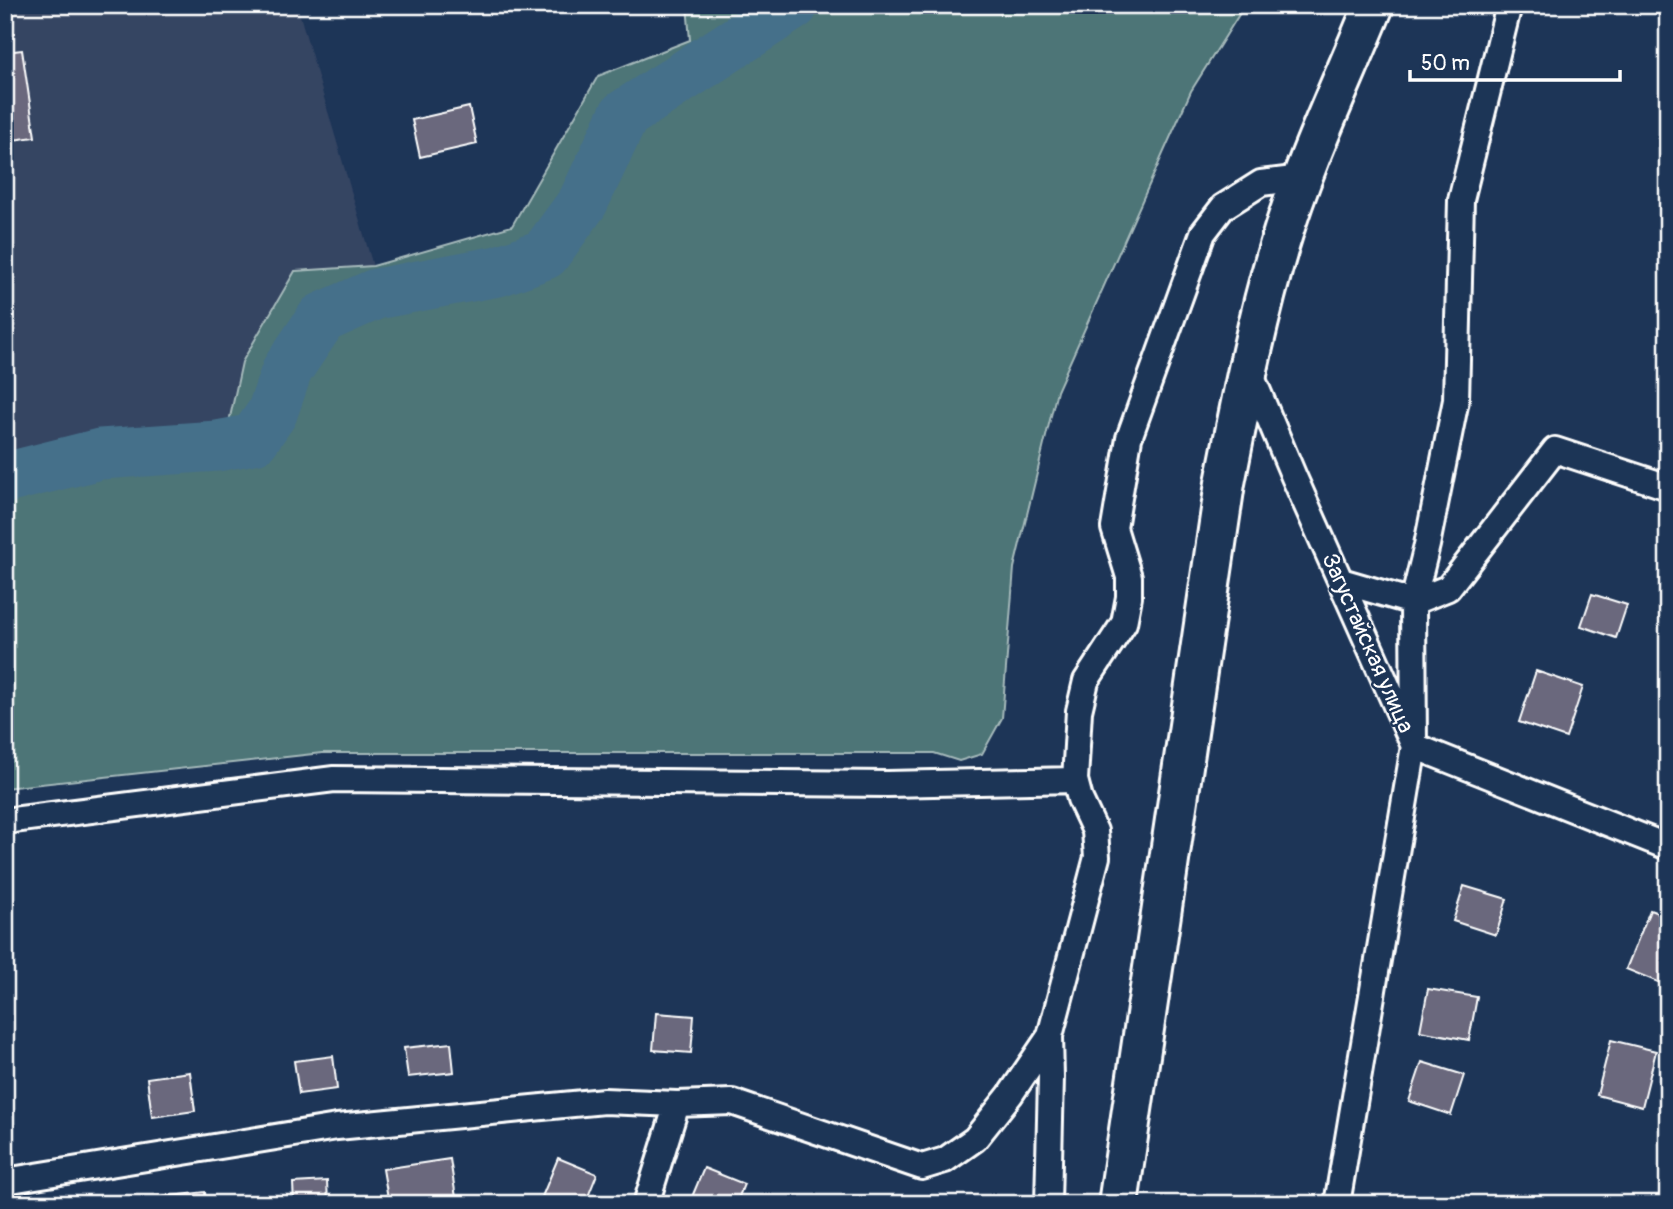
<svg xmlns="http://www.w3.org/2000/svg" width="1673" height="1209" font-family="Pangolin,sans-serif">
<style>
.built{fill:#344462}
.green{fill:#4d7477;stroke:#a6babb;stroke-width:2}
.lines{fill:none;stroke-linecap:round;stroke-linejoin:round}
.river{stroke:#45708a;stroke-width:51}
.building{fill:#6a687d;stroke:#fff;stroke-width:2}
.minor-casing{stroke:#fff;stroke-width:30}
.primary-casing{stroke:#fff;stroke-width:44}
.minor{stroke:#1d3557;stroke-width:24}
.primary{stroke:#1d3557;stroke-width:38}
.labels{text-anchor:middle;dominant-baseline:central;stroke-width:5;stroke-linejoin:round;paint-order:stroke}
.street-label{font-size:23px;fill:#fff;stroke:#1d3557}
</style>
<rect width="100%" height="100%" fill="#1d3557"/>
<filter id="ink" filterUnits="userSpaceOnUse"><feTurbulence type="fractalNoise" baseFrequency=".0143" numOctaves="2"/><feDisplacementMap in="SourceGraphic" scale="14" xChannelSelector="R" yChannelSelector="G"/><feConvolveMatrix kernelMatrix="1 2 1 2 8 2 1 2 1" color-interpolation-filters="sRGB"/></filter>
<g filter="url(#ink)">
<path class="built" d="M5,5H297L373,266L295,271L242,362L229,422L5,457Z"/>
<path class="green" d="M687,5H1245L1191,91L1057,391L1014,568L1002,718L982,754L959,761L934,753H322L5,788V457L229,422L242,362L295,271L373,266L512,226L598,76L690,40Z"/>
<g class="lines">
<path class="river" d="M5,478L100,454L217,446L254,439L272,413L287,370L322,318L376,294L498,271L545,254L583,202L624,115L793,5"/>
</g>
<path class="building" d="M22,50L35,137L5,141V52Z
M469,107L477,144L420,157L412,120Z
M1592,594L1627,605L1616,638L1581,626Z
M1536,671L1583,687L1566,738L1519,722Z
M1464,886L1507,899L1496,935L1453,921Z
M1650,910L1668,917V986L1626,969Z
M1428,989L1477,997L1469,1040L1420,1031Z
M656,1013L694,1016L691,1053L653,1050Z
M1611,1040L1656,1051L1642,1107L1597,1095Z
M451,1043L454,1072L408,1077L404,1048Z
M333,1056L337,1089L299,1094L294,1061Z
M1422,1062L1464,1075L1451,1115L1409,1101Z
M190,1072L195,1111L152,1117L147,1078Z
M558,1158L597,1174L585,1204H539Z
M450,1159L457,1204H389L383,1169Z
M704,1168L744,1184L736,1204H689Z
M327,1181L328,1204H294L293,1183Z
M205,1192L206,1204H164V1197Z"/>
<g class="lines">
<g class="minor-casing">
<path id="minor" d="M1249,370L1294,477L1414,746L1668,847
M1341,581L1413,602L1448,588L1555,450L1668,487
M5,821L334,779L887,784L1075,780
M5,1181L337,1127L604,1101L677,1104L732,1102L922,1167L945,1160L975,1139L1010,1095L1050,1036L1097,857L1095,831L1080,799L1075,780L1079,711L1086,681L1124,623L1129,597V577L1114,528L1129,438L1203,233L1223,207L1261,183L1302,178
M646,1204L677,1104
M1048,1204L1051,1077L1050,1036
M1337,1204L1414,746L1413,602L1427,545L1456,400L1461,200L1509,5"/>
</g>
<g class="primary-casing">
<path id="primary" d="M1118,1204L1225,483C1241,402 1256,322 1280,243C1304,162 1342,84 1374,5"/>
</g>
<use href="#minor" class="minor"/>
<use href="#primary" class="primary"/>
</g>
</g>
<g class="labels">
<g class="street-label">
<text transform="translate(1368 643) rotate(66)">Загустайская улица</text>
</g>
</g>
<rect width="1673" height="1209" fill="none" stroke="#1d3557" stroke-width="28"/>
<rect x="14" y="14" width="1645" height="1181" fill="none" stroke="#fff" stroke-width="2.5" filter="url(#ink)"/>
<path d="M1410 70v10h210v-10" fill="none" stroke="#ffffff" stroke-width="3.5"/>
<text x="1421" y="70" font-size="21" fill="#ffffff" stroke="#1d3557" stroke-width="5" paint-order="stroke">50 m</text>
</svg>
